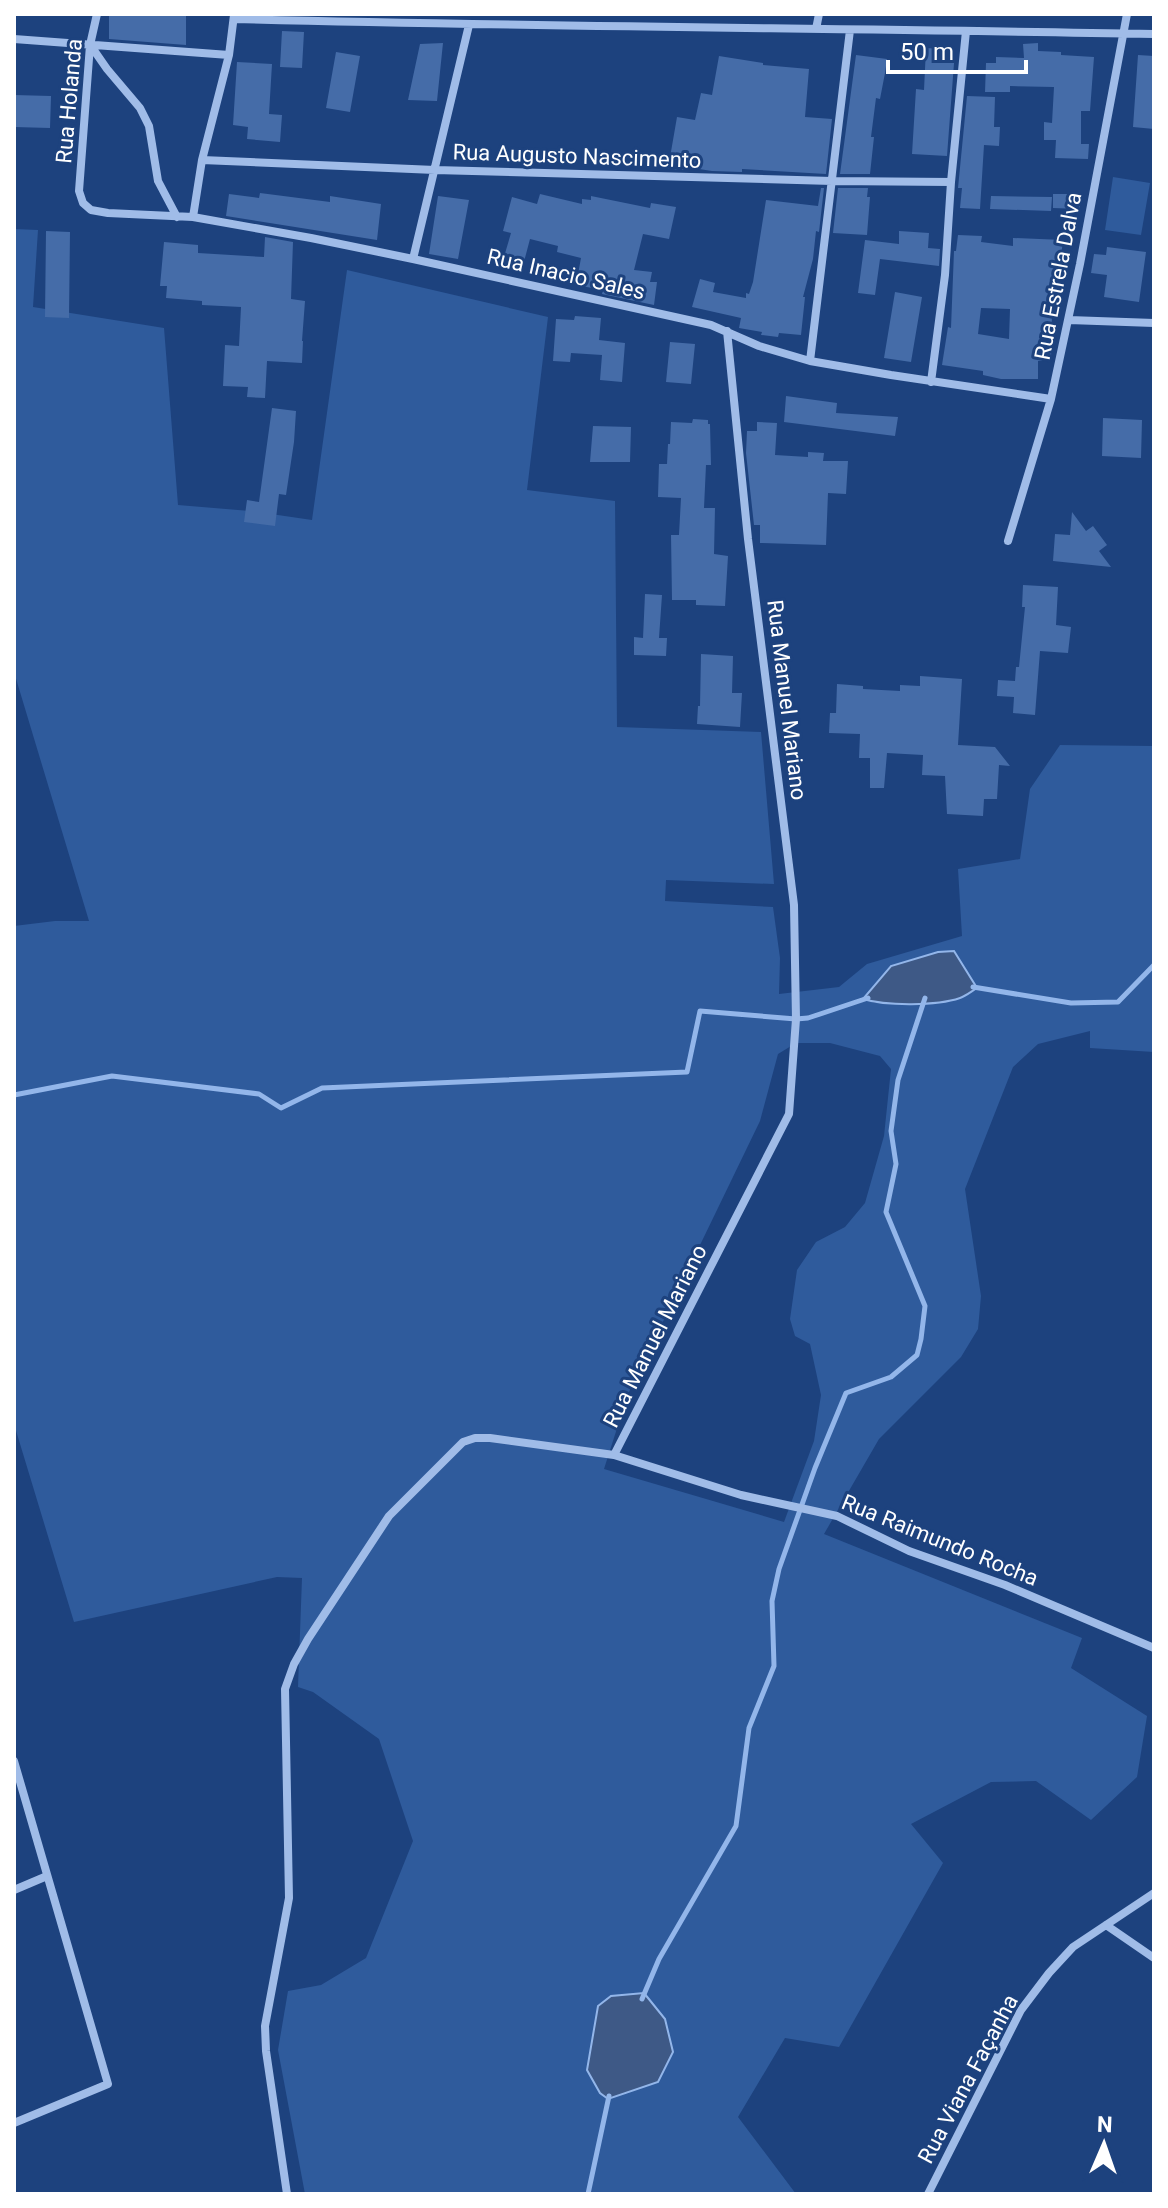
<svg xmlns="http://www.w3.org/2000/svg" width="1168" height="2208" font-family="Roboto,sans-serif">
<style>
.green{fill:#2f5b9c;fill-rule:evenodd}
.water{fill:#3e5986;stroke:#93b6ea;stroke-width:2}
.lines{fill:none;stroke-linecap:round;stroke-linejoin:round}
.stream{stroke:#93b6ea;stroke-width:5}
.building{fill:#456ca8;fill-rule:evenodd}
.street{stroke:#a0bce8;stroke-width:8}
.labels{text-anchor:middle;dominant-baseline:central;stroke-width:6;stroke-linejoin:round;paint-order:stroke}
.street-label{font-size:22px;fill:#fff;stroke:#1d427e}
</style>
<rect width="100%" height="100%" fill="#1d427e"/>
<path class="green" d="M1113,177L1150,183L1141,235L1105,230Z
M14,229L38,230L33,307L164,328L178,505L250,511L312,520L347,270L548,317L527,490L615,501L617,727L761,732L774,884L666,880L665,901L773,907L780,958L779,994L839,987L867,964L962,936L958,869L1020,859L1030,789L1060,745L1154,746V1052L1090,1048V1031L1038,1044L1013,1067L965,1189L981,1296L978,1329L961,1357L879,1439L824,1534L1082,1638L1071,1668L1147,1716L1137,1777L1091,1820L1036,1781L991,1782L911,1824L943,1863L839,2047L785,2038L738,2117L796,2194H305L278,2050L288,1991L321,1985L366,1958L413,1841L379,1739L313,1692L298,1687L302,1578L277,1577L74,1622L14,1424V926L55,921H89L14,672ZM890,966L923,1003H875L863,999ZM796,1043H830L880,1056L891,1069L884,1136L865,1203L845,1227L816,1242L797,1270L790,1319L795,1336L810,1344L821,1395L814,1441L784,1522L604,1469L628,1394L760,1121L778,1054Z"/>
<path class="water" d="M954,951L977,988C972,991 966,996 960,998C937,1006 886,1006 863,999L891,966L938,952Z
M644,1993L665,2019L673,2052L658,2082L608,2099L600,2093L587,2070L598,2006L611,1996Z"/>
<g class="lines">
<path class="stream" d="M973,987L1071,1003L1118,1002L1154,965
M14,1095L112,1076L259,1094L281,1108L322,1088L687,1072L700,1011L796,1019L808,1018L868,998
M642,1999L659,1959L736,1826L749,1728L774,1666L772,1601L779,1569L815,1468L846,1393L891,1377L917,1355L921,1339L925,1306L886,1212L896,1164L891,1131L898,1080L925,998
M588,2194L609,2096"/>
</g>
<path class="building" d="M109,14H186V45L109,39Z
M282,31L304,32L302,68L280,67Z
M443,43L437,101L408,100L420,44Z
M1038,43V51L1061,52V55L1094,57L1090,111H1081V144H1089L1088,159L1055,158L1056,140H1044V122L1052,123L1054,87L1010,86V92H985L986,63H996V57L1024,58L1023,44Z
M926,48L955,50L947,156L912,154L916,89L924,90Z
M336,52L360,56L350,112L326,108Z
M856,55L887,59L885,73L880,99L876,98L871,137H874L870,174H840Z
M1138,55L1154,56V129L1133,127Z
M719,56L763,63V65L809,69L805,117L832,119L826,174L742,169V172L712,171L686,167V170L668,169L677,117L695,120L701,93L712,95Z
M237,62L272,64L269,114L282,115L280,142L247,139L248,127L233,125Z
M14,95L51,96L50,128L14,127Z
M967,96L995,97L994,127H1000L999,146L984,145L980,209L960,208L962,188H958Z
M821,188H824L819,232L816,231L813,259L803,297H805L801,335L779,333L778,337L761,335L762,332L739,328L741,318L692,307L700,279L715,283L713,292L746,298V293L749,294L753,282L766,200L818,206Z
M838,188H868L867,197H870L867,235L833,233Z
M260,193L330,202V196L381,204L377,240L226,216L229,194L259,198Z
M540,194L582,204V199L591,200V196L650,208L651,203L676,207L669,239L643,234L634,270L652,272L650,282H657L654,305L602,294L603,290L576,285L581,258L557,252L558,246L530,239L521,273L501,267L511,233L503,231L512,197L537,204Z
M1053,194H1080V209L1053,208Z
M438,196L469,200L458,259L429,254Z
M991,196L1052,197L1051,211L990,209Z
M46,231L70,232L69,318L45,317Z
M899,231L929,233L928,248L940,249L939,266L880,259L875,295L858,293L865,240L899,244Z
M958,235L982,236L981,242L1013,246V238L1063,240L1061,257H1065L1063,292H1059V314L1052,313L1051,361H1038V379H1001L983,375V371L942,365L948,327L951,328L954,251H956ZM981,308L1010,309L1009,339L978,334Z
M265,237L293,242L291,299L305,301L302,341H303L302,363L267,361L265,398L247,397L248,387L223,386L225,345L239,346L241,307L202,305V301L166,298L167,286H160L164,242L198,245V253L264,257Z
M1107,247L1146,252L1139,302L1104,297L1107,275L1091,273L1094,254L1106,255Z
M895,292L922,297L911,362L884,358Z
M575,316L601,318L599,340L625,343L622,382L600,380L602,355L571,353L570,362L553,361L556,319L574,320Z
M670,342L695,344L691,384L666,382Z
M786,396L837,403L836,413L898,417L895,436L784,422Z
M272,408L296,411L294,442L286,495L279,494L275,526L244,522L247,500L259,502Z
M1103,418L1142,420L1141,458L1102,456Z
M693,419L708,420V424H710L711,465H706L704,508H715L714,554L728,556L725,606L696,605V600H672L671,535H679L681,498L658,497L659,464H667L668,444H670L671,422L692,423Z
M757,422L777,423L775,455L808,457V452L824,453L823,461H848L846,494L828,493L826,545L760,543V525H754L746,453L747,431H757Z
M593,426L631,427L630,462H590Z
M1072,512L1086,531L1093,526L1107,545L1099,551L1111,567L1053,561L1055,534L1070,535Z
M1023,585L1058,587L1056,625L1071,627L1068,653L1040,651L1035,715L1013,713L1014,697L997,696L998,680L1015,681L1016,667H1019L1025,607H1022Z
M645,594L662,595L659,638H667L666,656L634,655V637L643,638Z
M701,654L733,656L732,693H742L740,727L697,724L698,706H700Z
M920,676L962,679L958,745L995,747L1010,766L999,765L997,799H984L983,816L947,814L945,776L922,775L923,755L887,753L884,788H870V758H859L860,734L829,733L830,713H836L837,684L863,686V689L900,691V685L920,686Z"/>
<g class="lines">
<path class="street" d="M97,14L90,45L79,191L83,203L91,210L108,213L193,217L311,238L413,259L711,325L759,346L810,361L891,375L1051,399
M234,19C540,27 847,28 1154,34
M816,29L819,14
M14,39L229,55
M91,46L107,69L140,108L149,126L158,181L177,217
M202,160L435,170L832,181L951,182
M193,217L202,160L229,55L234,15
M413,259L469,25
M1069,320L1154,323
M810,361L850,30
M931,382L945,275L951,182L966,31
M1008,541L1051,399L1080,264L1127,14
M614,1455L741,1495L837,1516L909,1551L1005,1585L1154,1648
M14,1761L108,2084L14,2123
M14,1890L47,1876
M1106,1925L1154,1958
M287,2194L266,2051L265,2026L289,1898L285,1689L294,1664L308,1639L389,1516L463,1442L475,1438H490L614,1455L789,1114L796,1019L794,905L748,539L727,331
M928,2194L1021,2010L1049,1973L1073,1947L1154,1893"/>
</g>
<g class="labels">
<g class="street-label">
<text transform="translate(69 101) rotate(-85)">Rua Holanda</text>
<text transform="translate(577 156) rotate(2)">Rua Augusto Nascimento</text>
<text transform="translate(566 274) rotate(13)">Rua Inacio Sales</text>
<text transform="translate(1058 276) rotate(-79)">Rua Estrela Dalva</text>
<text transform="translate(787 700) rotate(83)">Rua Manuel Mariano</text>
<text transform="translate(655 1336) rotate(-63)">Rua Manuel Mariano</text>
<text transform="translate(940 1540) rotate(22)">Rua Raimundo Rocha</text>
<text transform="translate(968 2079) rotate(-62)">Rua Viana Façanha</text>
</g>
</g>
<rect width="1168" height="2208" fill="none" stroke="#ffffff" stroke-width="32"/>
<g transform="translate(1104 2144) rotate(2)" stroke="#1d427e" stroke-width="6" paint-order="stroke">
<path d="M0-6L14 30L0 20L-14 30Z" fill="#ffffff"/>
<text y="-12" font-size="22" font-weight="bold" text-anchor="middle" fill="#ffffff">N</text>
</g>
<path d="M888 60v12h138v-12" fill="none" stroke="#ffffff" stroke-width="4"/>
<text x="900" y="60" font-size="24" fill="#ffffff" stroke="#1d427e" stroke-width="6" paint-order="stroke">50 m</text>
</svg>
